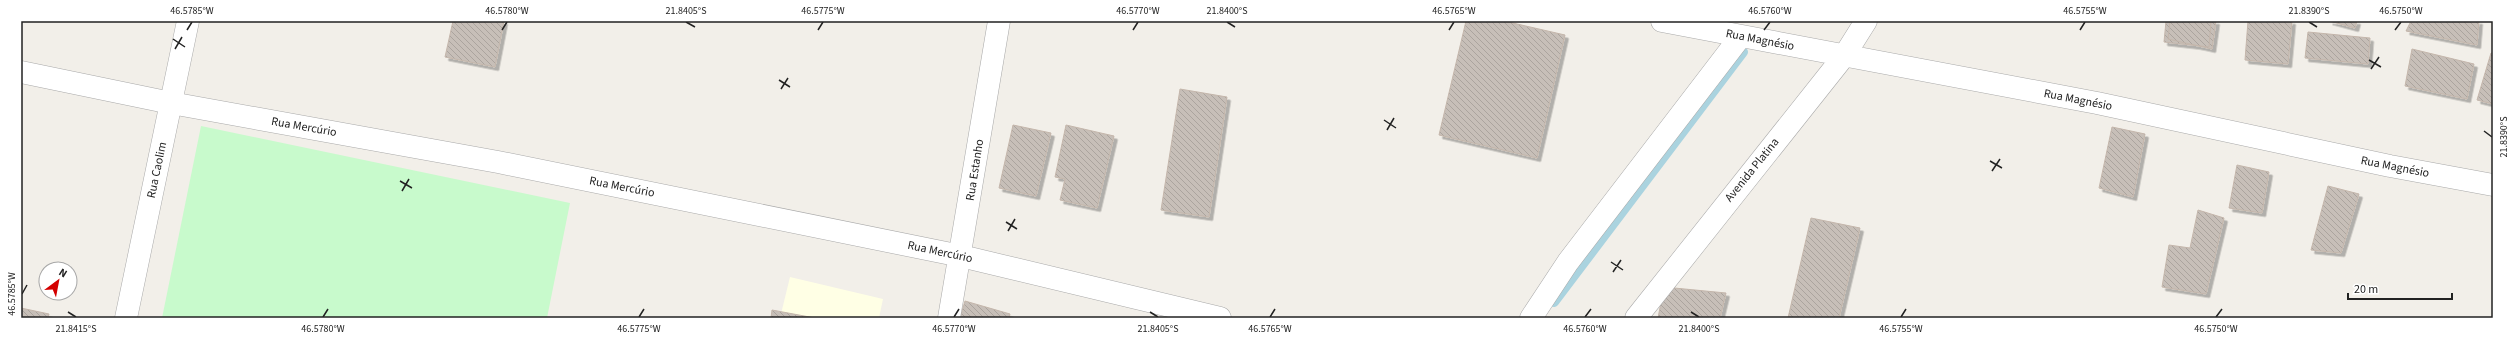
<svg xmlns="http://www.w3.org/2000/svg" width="2514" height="339" font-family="'Source Sans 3',sans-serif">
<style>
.education{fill:#ffffe5}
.park{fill:#c8facc}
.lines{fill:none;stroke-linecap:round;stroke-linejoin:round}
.stream{stroke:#aad3df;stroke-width:10}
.building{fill:url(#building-back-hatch);stroke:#c4b6ab;filter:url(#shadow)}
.minor-casing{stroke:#a9a9a9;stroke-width:23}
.minor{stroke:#fff;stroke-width:22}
.ticks{fill:none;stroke:#222;stroke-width:1.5}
.labels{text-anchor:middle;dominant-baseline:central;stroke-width:3.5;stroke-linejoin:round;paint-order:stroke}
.street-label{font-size:12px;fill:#222;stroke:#fff}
.neatline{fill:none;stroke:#222;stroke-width:1.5}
.ticks-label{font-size:10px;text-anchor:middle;fill:#222}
</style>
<defs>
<pattern id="building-back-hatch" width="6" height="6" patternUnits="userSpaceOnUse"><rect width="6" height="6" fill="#c7bfb8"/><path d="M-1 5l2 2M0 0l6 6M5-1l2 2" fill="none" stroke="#aba49e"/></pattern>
<filter id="shadow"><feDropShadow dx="3.5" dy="3.5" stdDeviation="0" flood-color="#0004"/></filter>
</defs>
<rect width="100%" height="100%" fill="#f2efe9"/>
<path class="education" d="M790,277L883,299L879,318H780Z"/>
<path class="park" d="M201,126L570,203L547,318H162Z"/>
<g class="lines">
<path class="stream" d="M1554,302L1743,52"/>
</g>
<path class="building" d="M453,21H504L495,67L445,57Z
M1466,21H1504L1565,35L1537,158L1439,135Z
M2166,21H2211L2209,47L2164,42Z
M2170,21H2216L2212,49L2168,39Z
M2248,21H2292L2288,64L2245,60Z
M2329,21H2357L2355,28Z
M2411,21H2479L2477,45L2406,31Z
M2308,32L2370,38L2368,64L2305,58Z
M2412,49L2474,64L2467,99L2405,86Z
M2491,53H2493V104L2477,100Z
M1180,89L1227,97L1209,217L1161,210Z
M1013,125L1051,133L1036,196L999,188Z
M1066,125L1114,136L1097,208L1060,200L1065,179L1055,177Z
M2112,127L2145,134L2133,197L2099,188Z
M2237,165L2269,172L2262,213L2229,208Z
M2328,186L2359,194L2341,253L2311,250Z
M2198,210L2224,218L2206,294L2162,287L2169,245L2190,248Z
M1811,218L1860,228L1839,318H1788Z
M1664,287L1726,293L1720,318H1658Z
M965,301L1010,314L1009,318H960Z
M21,308L49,314L48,318H21Z
M772,310L815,318H771Z"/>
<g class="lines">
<g class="minor-casing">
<path id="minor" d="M1662,21L2097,103L2390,166L2493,185
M21,72L171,103L498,162L961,256L1220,318
M126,318L188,21
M949,318L999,21
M1531,318L1568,262L1741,36
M1636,318L1844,56L1866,21"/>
</g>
<use href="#minor" class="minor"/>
</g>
<path class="ticks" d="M686,22L695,27M1227,22L1235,27M2309,22L2317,27M187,30L192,22M502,30L507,22M818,30L823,22M1133,30L1138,22M1449,30L1454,22M1764,30L1770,22M2080,30L2085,22M2395,30L2401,22M173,39L185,47M175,49L182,37M2369,60L2381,67M2371,69L2379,57M779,80L790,87M781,89L788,78M1384,120L1396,128M1387,130L1394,118M2484,131L2492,137M1990,161L2002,168M1992,171L2000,159M400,181L412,188M402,191L409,179M1006,222L1017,229M1008,231L1015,219M1611,262L1623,270M1613,272L1621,260M22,294L27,285M68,312L76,317M1150,312L1158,317M1691,312L1699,317M323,317L328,309M639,317L644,309M954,317L959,309M1270,317L1275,309M1585,317L1591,309M1901,317L1906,309M2216,317L2222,309"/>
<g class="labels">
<g class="street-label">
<text transform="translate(1760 40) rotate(11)">Rua Magnésio</text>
<text transform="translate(2078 100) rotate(11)">Rua Magnésio</text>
<text transform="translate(304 127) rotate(10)">Rua Mercúrio</text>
<text transform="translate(2395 167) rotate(11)">Rua Magnésio</text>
<text transform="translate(157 170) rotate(-78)">Rua Caolim</text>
<text transform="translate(975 170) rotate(-81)">Rua Estanho</text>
<text transform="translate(1752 170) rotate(-51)">Avenida Platina</text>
<text transform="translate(622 187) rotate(11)">Rua Mercúrio</text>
<text transform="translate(940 252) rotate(12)">Rua Mercúrio</text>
</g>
</g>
<rect width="2514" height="339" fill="none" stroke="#ffffff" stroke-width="44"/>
<g transform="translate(58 281) rotate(32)"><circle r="19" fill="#ffffff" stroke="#a7a7a7"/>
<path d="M0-3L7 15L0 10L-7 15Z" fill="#d40000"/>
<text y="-6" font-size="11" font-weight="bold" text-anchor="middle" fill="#222222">N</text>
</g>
<path d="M2348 293v6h104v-6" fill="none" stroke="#222222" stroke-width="2"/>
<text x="2354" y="293" font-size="12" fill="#222222" stroke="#ffffff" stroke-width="3" paint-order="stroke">20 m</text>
<rect x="22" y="22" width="2470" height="295" class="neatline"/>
<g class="ticks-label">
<text x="192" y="14">46.5785°W</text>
<text x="507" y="14">46.5780°W</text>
<text x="686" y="14">21.8405°S</text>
<text x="823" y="14">46.5775°W</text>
<text x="1138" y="14">46.5770°W</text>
<text x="1227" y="14">21.8400°S</text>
<text x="1454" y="14">46.5765°W</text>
<text x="1770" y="14">46.5760°W</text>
<text x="2085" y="14">46.5755°W</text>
<text x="2309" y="14">21.8390°S</text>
<text x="2401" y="14">46.5750°W</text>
<text transform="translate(2503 137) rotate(-90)" y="4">21.8390°S</text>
<text transform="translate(11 294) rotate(-90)" y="4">46.5785°W</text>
<text x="76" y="332">21.8415°S</text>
<text x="323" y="332">46.5780°W</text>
<text x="639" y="332">46.5775°W</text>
<text x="954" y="332">46.5770°W</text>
<text x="1158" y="332">21.8405°S</text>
<text x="1270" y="332">46.5765°W</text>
<text x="1585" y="332">46.5760°W</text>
<text x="1699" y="332">21.8400°S</text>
<text x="1901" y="332">46.5755°W</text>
<text x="2216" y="332">46.5750°W</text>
</g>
</svg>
